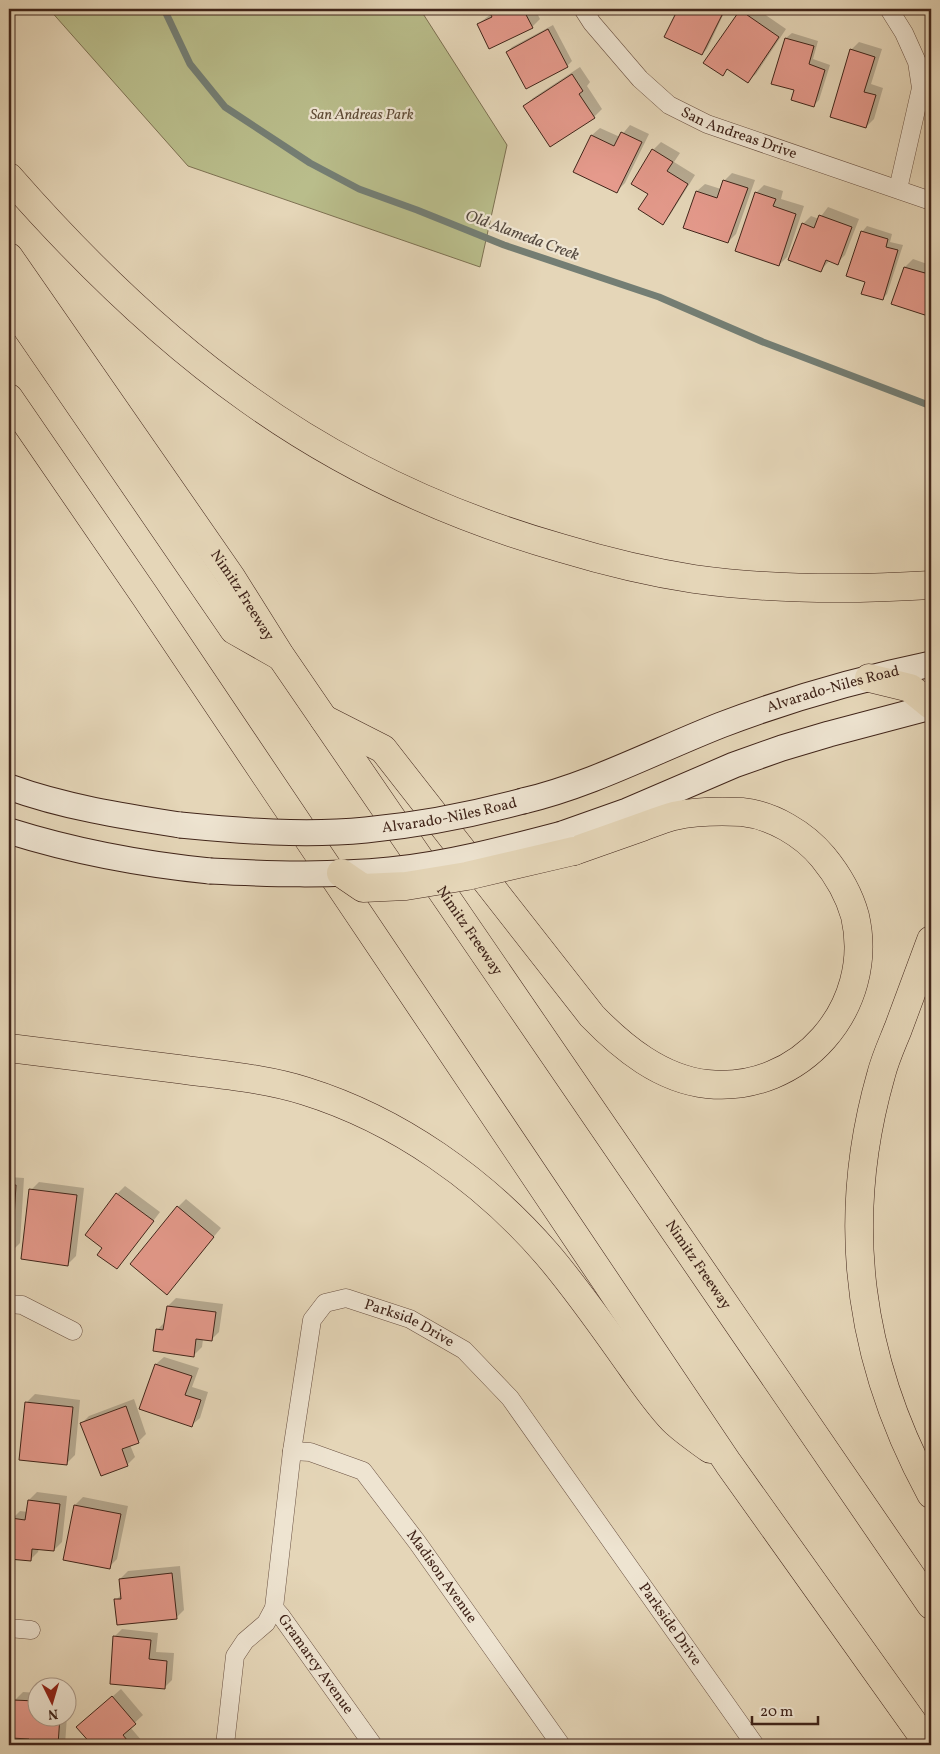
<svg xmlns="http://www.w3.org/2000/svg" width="940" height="1754" font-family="Vollkorn,serif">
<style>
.park{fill:#b9bd8b;stroke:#7d7152}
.shadow{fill:#0003}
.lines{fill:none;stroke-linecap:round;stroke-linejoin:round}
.stream{stroke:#747e74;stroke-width:7}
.building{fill:#e59a8c;stroke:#41251a}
.street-casing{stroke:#6a5142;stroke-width:19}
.secondary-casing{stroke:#41251a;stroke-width:27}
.highway-casing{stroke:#41251a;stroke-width:29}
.street{stroke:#eee4d1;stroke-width:18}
.secondary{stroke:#eee4d1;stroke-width:25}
.highway{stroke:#e5d6b8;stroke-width:28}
.secondary-bridge-casing{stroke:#41251a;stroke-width:27;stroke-linecap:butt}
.highway-bridge-casing{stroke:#41251a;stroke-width:29;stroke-linecap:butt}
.secondary-bridge{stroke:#eee4d1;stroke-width:25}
.highway-bridge{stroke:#e5d6b8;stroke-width:28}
.labels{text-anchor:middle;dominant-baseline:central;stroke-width:4.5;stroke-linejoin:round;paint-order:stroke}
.park-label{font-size:15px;font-style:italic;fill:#5f4b36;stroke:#eee4d1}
.street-label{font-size:15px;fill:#41251a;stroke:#eee4d1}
.water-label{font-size:16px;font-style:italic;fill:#564a40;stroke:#eee4d1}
</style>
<rect width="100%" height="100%" fill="#e5d6b8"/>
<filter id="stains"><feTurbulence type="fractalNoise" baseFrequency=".004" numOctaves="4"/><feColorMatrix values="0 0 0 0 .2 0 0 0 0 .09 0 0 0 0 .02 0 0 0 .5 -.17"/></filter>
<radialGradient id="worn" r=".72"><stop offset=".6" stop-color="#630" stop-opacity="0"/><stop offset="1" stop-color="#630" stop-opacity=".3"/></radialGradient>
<path class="park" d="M49,9H420L507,145L480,267L188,166Z"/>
<path class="shadow" d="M489,9H535L540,19L532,27L478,24L491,14Z
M679,9H726L707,49L702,54L666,36Z
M742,9H757L786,29L756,74L748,81L728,68L723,74Z
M553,25L572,61L567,66L507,52L512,47Z
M792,33L818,41L813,59L830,65L819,100L814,105L795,89L773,83L786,38Z
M859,42L882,49L871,84L883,88L874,119L866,127L851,50Z
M580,67L590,82L587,86L602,109L594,117L525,106L533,98Z
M630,125L649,134L625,183L617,191L575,171L592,135L600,128L620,137Z
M661,142L680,153L674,162L695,175L670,215L663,223L649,193L653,150Z
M732,173L755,180L736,234L728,242L697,191L705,184L721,189L724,181Z
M764,185L783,191L781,199L804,206L787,257L779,265L756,193Z
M828,207L859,219L845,255L837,263L830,260L821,270L803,224L811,216L819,219Z
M867,226L892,234L890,242L903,245L887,294L882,299L866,281L862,232Z
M913,259L930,265L931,259V316L893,303L905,267Z
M9,1177L24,1178L20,1243L12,1251H9Z
M39,1182L84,1188L76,1256L68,1264L31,1190Z
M125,1186L160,1212L124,1260L117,1268L104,1248L86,1234L117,1194Z
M186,1199L221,1228L167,1293L178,1207Z
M176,1298L223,1304L219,1332L211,1340L203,1339L202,1347L194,1355L157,1330L165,1322L168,1306Z
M9,1351L11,1352L9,1375Z
M164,1357L199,1368L192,1387L208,1392L200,1418L192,1425L156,1364Z
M35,1394L80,1400L75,1455L67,1463L27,1402Z
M134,1399L146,1434L138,1442L130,1445L135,1457L127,1465L81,1424L89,1416Z
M37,1492L67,1496L62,1542L54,1550L39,1548L38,1552L30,1560L9,1558L12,1519L20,1511L28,1512L29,1500Z
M83,1497L128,1506L117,1559L109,1567L75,1505Z
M180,1566L184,1610L176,1618L116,1600L122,1594L120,1579L128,1571Z
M122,1629L158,1633L156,1652L174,1653L172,1680L164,1688L114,1637Z
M9,1681L13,1682L9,1723Z
M121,1689L143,1715L130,1727L142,1741L138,1745H93L78,1727Z
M23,1692L38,1693V1716H67L65,1745H30V1738L15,1700Z"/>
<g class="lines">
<path class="stream" d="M164,9L190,64L225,107L310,163L359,189L417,210L504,245L659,297L763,342L931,406"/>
</g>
<path class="building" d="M488,9H523L533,28L489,49L477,24L492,17Z
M678,9H713L723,13L702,55L664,37Z
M740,10L779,37L748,83L727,69L723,76L703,63Z
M548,29L568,67L526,89L506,52Z
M785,38L814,46L809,64L825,70L814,107L791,100L794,90L771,84Z
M850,49L875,57L864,92L876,95L866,128L830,117Z
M572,74L583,91L579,94L595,118L550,147L523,106Z
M621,132L642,142L617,193L573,172L591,135L614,146Z
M652,149L673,162L667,171L688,184L663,225L638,209L648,194L631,184Z
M723,180L748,188L728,243L683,228L696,191L717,198Z
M755,192L776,199L773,206L796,214L779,266L735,251Z
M819,215L852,227L838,265L826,260L821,272L788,260L802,223L814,228Z
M861,231L888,239L886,247L898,250L883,300L861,294L865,282L846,276Z
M931,257V317L891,304L904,267L925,273Z
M9,1185H16L12,1252H9Z
M29,1189L77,1195L68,1266L21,1259Z
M116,1193L154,1221L117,1269L97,1255L102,1248L85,1235Z
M177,1206L214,1237L167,1295L130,1264Z
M167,1306L216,1312L212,1341L196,1339L194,1357L153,1351L156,1329L163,1330Z
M155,1364L192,1376L185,1395L201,1400L192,1427L139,1409Z
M25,1402L73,1407L67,1465L19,1460Z
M126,1406L139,1443L122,1449L128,1466L101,1476L80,1423Z
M28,1500L60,1504L54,1551L32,1549L31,1561L9,1559L11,1518L25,1520Z
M74,1505L121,1514L110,1569L63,1560Z
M172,1573L177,1619L117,1625L114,1599H121L119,1579Z
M113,1636L151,1640L149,1659L167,1661L165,1689L110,1684Z
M112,1696L136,1724L123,1735L131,1745H92L76,1727Z
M13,1700L36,1701L35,1708H38V1716H60L58,1745H29V1739L11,1738Z"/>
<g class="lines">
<g class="street-casing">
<g id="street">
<path id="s1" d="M583,9L592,23L640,79L669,105L707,124L931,201"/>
<path d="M889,9L904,33L917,62L921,88L898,189"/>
<path d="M9,1304L22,1305L73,1331"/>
<path id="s2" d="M292,1451L310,1452L363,1471L417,1542L561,1745"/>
<path id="s3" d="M274,1608L281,1616L373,1745"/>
<path d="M9,1628L31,1630"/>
<path id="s4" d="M225,1745L235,1656L245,1641L266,1623L274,1608L292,1451L312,1320L325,1303L346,1298L410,1319L464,1350L510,1398L755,1745"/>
</g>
</g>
<g class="secondary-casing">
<g id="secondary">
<path d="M9,787C64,807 122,816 180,825"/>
<path id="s5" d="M523,801C591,785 655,751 721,725C789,699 859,679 931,664"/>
<path d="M9,831C76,852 140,864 210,871"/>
<path d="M562,834L627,811L734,765L782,748L829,734L931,707"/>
</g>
</g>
<g class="highway-casing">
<g id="highway">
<path d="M9,177C80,258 159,336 248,399C343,467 449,516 561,548C604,561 649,572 694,579C773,590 852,590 931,585"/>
<path id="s6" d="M9,257L231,577L280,655L931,1605"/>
<path d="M9,302L234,630L278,655"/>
<path d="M9,398L145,596L728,1463L929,1745"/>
<path d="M869,678L910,688L931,705"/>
<path d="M324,719L383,749L592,1016C623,1048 661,1079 707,1084C800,1094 876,1007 855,916C849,894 837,874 823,857C804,834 772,815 742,812C720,811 696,811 674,816C663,819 653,823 642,827C619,835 597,843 574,851"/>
<path d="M931,940C920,970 909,999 898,1029C892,1044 885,1059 881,1075C839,1222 858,1360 931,1494"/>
<path d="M9,1048C65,1055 122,1062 178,1069C220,1075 264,1078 305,1091C398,1120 483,1180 547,1254C577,1289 604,1328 631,1366C644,1384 661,1409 676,1423C687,1433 699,1441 710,1449"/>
</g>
</g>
<use href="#street" class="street"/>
<use href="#secondary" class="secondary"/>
<use href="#highway" class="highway"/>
<g class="secondary-bridge-casing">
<g id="secondary-bridge">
<path id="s7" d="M180,825C242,831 304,836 366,830C419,825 471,815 523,801"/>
<path d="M210,871C270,874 330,876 390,870C448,864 505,849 562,834"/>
</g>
</g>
<g class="highway-bridge-casing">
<path id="highway-bridge" d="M341,873L363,888L406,886L467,876L574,851"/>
</g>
<use href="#secondary-bridge" class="secondary-bridge"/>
<use href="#highway-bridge" class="highway-bridge"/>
</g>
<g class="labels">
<g class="park-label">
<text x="362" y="115">San Andreas Park</text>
</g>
<g class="street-label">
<text stroke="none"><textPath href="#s1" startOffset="205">San Andreas Drive</textPath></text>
<text stroke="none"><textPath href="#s6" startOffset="411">Nimitz Freeway</textPath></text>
<text stroke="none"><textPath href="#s5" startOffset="330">Alvarado-Niles Road</textPath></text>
<text stroke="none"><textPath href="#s7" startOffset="271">Alvarado-Niles Road</textPath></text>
<text stroke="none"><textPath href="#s6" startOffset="816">Nimitz Freeway</textPath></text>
<text stroke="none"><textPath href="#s6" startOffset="1221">Nimitz Freeway</textPath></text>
<text stroke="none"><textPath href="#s4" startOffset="554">Parkside Drive</textPath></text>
<text stroke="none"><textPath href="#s2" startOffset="206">Madison Avenue</textPath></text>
<text stroke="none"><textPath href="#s4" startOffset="959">Parkside Drive</textPath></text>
<text stroke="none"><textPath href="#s3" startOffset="70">Gramarcy Avenue</textPath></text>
</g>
<g class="water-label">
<text transform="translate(522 236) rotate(20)">Old Alameda Creek</text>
</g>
</g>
<rect width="940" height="1754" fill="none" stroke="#e5d6b8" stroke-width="30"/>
<rect x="10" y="10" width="920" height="1734" fill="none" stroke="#41251a" stroke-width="2.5"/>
<rect x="15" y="15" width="910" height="1724" fill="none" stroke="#41251a"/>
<g transform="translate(52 1702) rotate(175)"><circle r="24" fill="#eee4d1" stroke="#a99888"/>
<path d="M0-4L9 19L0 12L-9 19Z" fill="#8f2418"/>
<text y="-8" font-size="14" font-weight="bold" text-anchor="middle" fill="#41251a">N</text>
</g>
<path d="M752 1716v8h66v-8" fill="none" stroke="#41251a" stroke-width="2.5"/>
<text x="760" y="1716" font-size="15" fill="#41251a" stroke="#eee4d1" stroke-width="4" paint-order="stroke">20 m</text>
<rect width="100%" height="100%" filter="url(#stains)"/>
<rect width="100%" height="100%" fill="url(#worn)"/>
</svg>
